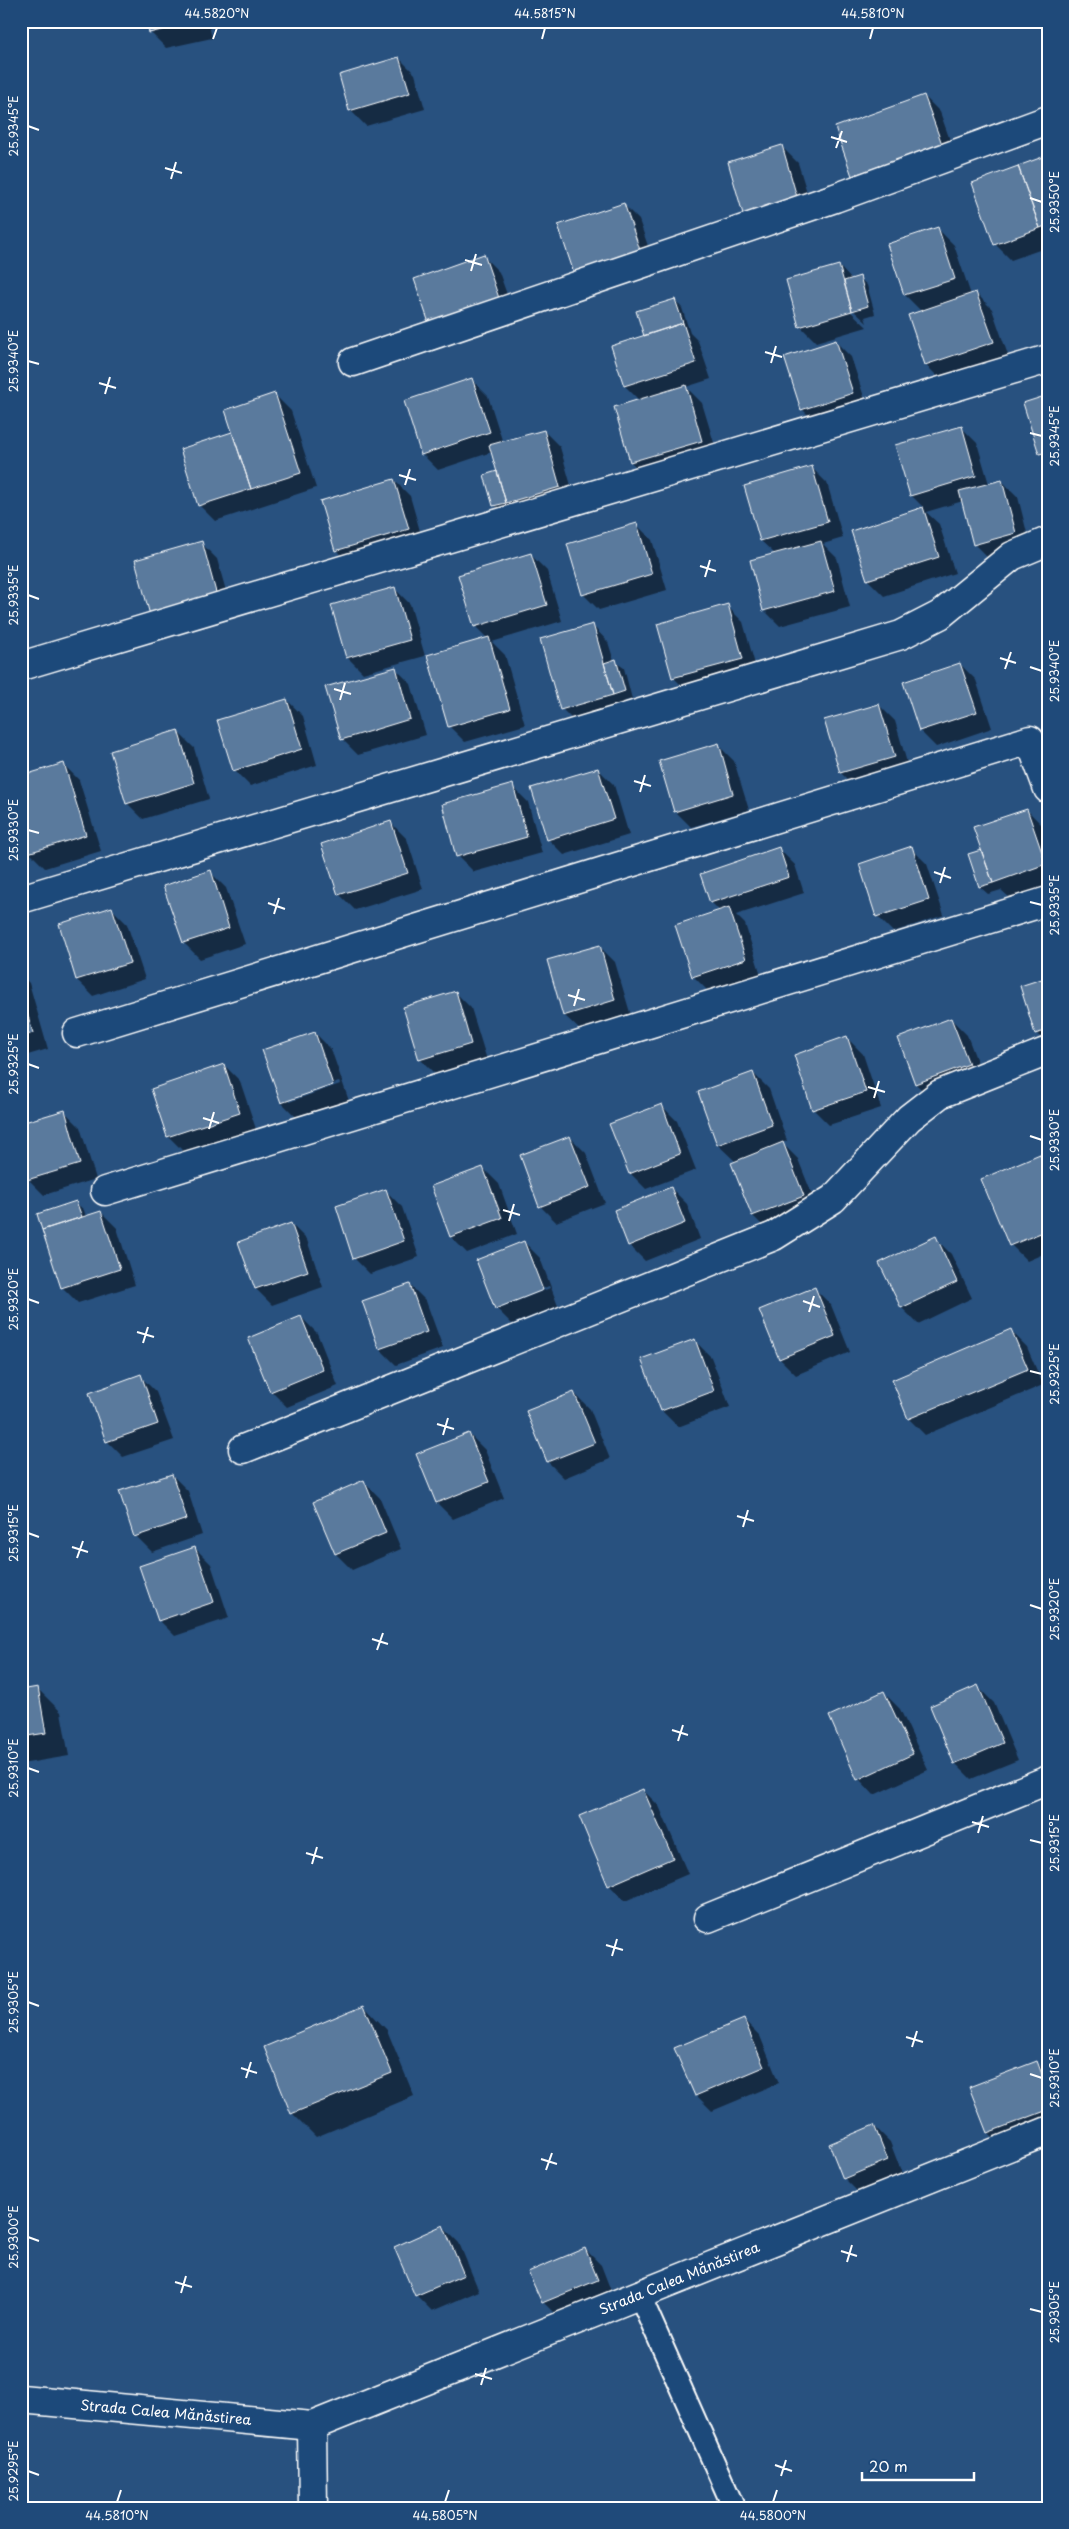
<svg xmlns="http://www.w3.org/2000/svg" width="1069" height="2529" font-family="'Playpen Sans',sans-serif">
<style>
.shadow{fill:#0007;fill-rule:evenodd}
.building{fill:#5a7a9d;stroke:#fff}
.lines{fill:none;stroke-linecap:round;stroke-linejoin:round}
.lane-casing{stroke:#fff;stroke-width:25}
.street-casing{stroke:#fff;stroke-width:31}
.lane{stroke:#1f4a7a;stroke-width:21}
.street{stroke:#1f4a7a;stroke-width:28}
.ticks{fill:none;stroke:#fff;stroke-width:2}
.labels{text-anchor:middle;dominant-baseline:central;stroke-width:4;stroke-linejoin:round;paint-order:stroke}
.street-label{font-size:14px;fill:#fff;stroke:#1f4a7a}
.neatline{fill:none;stroke:#fff;stroke-width:2}
.ticks-label{font-size:12px;text-anchor:middle;fill:#fff}
</style>
<rect width="100%" height="100%" fill="#28517f"/>
<filter id="ink" filterUnits="userSpaceOnUse"><feTurbulence type="fractalNoise" baseFrequency=".02" numOctaves="2"/><feDisplacementMap in="SourceGraphic" scale="10" xChannelSelector="R" yChannelSelector="G"/><feConvolveMatrix kernelMatrix="1 2 1 2 8 2 1 2 1" color-interpolation-filters="sRGB"/></filter>
<g filter="url(#ink)">
<path class="shadow" d="M148,21H208L212,38L166,48L150,32Z
M399,58L415,74L425,109L366,126L350,110Z
M924,96L940,112L957,160L869,191L853,175Z
M782,147L798,163L813,212L760,229L744,213Z
M1048,156V247L1011,260L995,244Z
M623,204L639,220L656,269L592,291Z
M938,229L954,245L971,295L976,293L992,309L1009,358L942,381L926,365L910,316L922,312L905,295L889,245Z
M483,256L499,272L516,320L448,344Z
M839,266L852,280L859,278L867,285L875,314L865,317L867,323L853,310H849L867,327L816,342L800,326Z
M675,300L682,308L690,333L698,341L711,379L686,387L702,403L718,456L647,478L631,462L615,408L640,401L625,386L613,347L645,337Z
M835,341L851,357L868,409L818,425L802,409Z
M472,380L488,396L503,443L544,431L560,447L576,503L502,513L495,505L498,472L492,452L438,470L422,454Z
M275,395L291,411L316,488L215,521L199,505L181,449L234,433Z
M1048,396V461L1041,454L1025,403Z
M961,427L977,443L989,484L1002,481L1018,497L1031,549L990,560L974,544L963,501L926,512L939,524L955,573L884,596L868,580L852,532L924,508L911,495Z
M811,467L827,483L843,538L823,544L837,558L850,607L780,626L764,610L775,554L761,541Z
M394,480L410,496L424,545L352,566L336,550Z
M636,524L652,540L667,590L599,610L583,594Z
M201,543L217,559L232,612L168,630Z
M531,555L547,571L562,621L492,642L505,655L525,725L465,742L449,726L488,639L475,626Z
M394,588L410,604L425,656L363,673L347,657Z
M727,606L743,622L758,675L689,693L673,677Z
M592,625L608,642L614,661L624,668L632,699L625,701L628,710L578,725L562,709Z
M960,664L976,680L992,728L936,747L920,731L904,683Z
M395,668L411,684L426,735L358,755L342,739Z
M287,700L303,716L317,765L250,786L234,770Z
M879,705L895,721L910,773L857,789L841,773Z
M178,732L194,748L209,799L143,819L127,803Z
M718,745L734,761L749,810L691,827L675,811Z
M63,764L79,780L101,851L45,868L29,852Z
M598,769L614,785L629,835L564,855L548,839Z
M512,786L528,802L542,853L474,872L458,856Z
M1027,810L1043,826L1048,841V885L1010,898L1001,890L988,894L980,887L981,851L984,855Z
M391,823L407,839L423,889L355,910L339,894Z
M911,848L927,864L944,915L893,932L877,916Z
M779,849L795,865L804,893L736,915L745,924L761,975L709,992L693,976L720,911L711,902Z
M210,872L226,888L245,944L200,959L184,943Z
M111,908L127,924L145,979L93,996L77,980Z
M599,946L615,962L631,1016L581,1031L564,1015Z
M21,975L29,983L48,1049L21,1057Z
M1048,979V1045L1036,1033Z
M455,992L471,1008L487,1060L436,1075L420,1059Z
M951,1019L967,1035L984,1080L932,1100L916,1084L899,1039Z
M315,1033L331,1049L349,1101L298,1119L282,1103ZM339,1082L340,1084L289,1102V1099Z
M847,1038L863,1054L881,1108L829,1125L813,1109Z
M224,1065L240,1081L256,1129L184,1152L168,1136Z
M753,1073L769,1089L787,1141L782,1143L798,1159L819,1212L769,1232L753,1216L733,1163L736,1162L718,1145L700,1093Z
M661,1105L677,1121L696,1170L646,1189L630,1173Z
M64,1111L80,1127L96,1179L44,1195L28,1179Z
M570,1137L586,1153L605,1203L556,1222L540,1206Z
M1039,1155L1048,1164V1252L1027,1261L1011,1245Z
M483,1168L499,1184L517,1234L467,1253L451,1237L433,1187Z
M671,1188L687,1204L700,1239L645,1261L629,1245Z
M386,1191L402,1207L419,1257L370,1274L354,1258Z
M76,1203L84,1210L86,1217L101,1212L117,1228L135,1285L78,1303L62,1287L38,1215Z
M291,1224L307,1240L323,1287L272,1305L256,1289L239,1242Z
M935,1238L951,1254L972,1298L918,1324L902,1308Z
M524,1242L540,1258L558,1306L512,1324L496,1308ZM549,1286L550,1288L502,1307V1305Z
M410,1285L426,1301L443,1348L396,1365L380,1349L364,1302Z
M815,1289L831,1305L850,1352L796,1375L780,1359L760,1311Z
M301,1317L317,1333L338,1386L287,1407L271,1391Z
M1011,1331L1027,1347L1043,1385L925,1435L909,1419L893,1381Z
M695,1341L711,1357L730,1407L678,1427L662,1411L643,1360Z
M140,1376L156,1392L174,1440L123,1457L107,1441Z
M574,1393L590,1409L610,1459L564,1478L548,1462L528,1412Z
M469,1434L485,1450L504,1498L453,1519L437,1503L418,1455Z
M172,1475L188,1491L202,1535L152,1552L136,1536Z
M364,1482L380,1498L401,1549L352,1570L336,1554L315,1502Z
M195,1548L211,1564L229,1618L175,1636L159,1620Z
M978,1687L994,1703L1018,1760L971,1779L955,1763Z
M38,1689L61,1712L69,1756L21,1764V1691Z
M884,1693L900,1709L928,1770L874,1795L859,1779Z
M643,1790L659,1806L688,1874L625,1901L609,1885Z
M364,2006L387,2030L414,2096L316,2137L292,2113Z
M744,2020L760,2036L779,2083L712,2111L696,2095Z
M1036,2062L1048,2074V2132L1004,2149L988,2133L970,2088Z
M874,2126L890,2142L903,2176L860,2194L844,2178Z
M443,2227L459,2243L479,2291L432,2311L416,2295Z
M585,2249L601,2265L613,2296L559,2318L543,2302Z"/>
<path class="building" d="M147,21H196V22L149,33Z
M399,57L410,93L349,111L339,75Z
M924,95L942,144L852,176L835,127Z
M782,145L797,197L743,214L728,162Z
M1048,155V225L1040,228L1018,166Z
M1018,166L1040,228L994,245L972,183Z
M624,203L641,253L575,276L558,225Z
M938,227L955,279L904,295L887,244Z
M484,254L501,304L431,329L414,279Z
M839,265L852,311L799,327L786,280Z
M860,276L868,306L852,311L844,281Z
M976,292L994,342L925,365L908,315Z
M675,299L683,323L644,336L636,311Z
M683,323L696,363L624,386L611,346Z
M836,340L853,393L801,410L784,357Z
M472,378L490,432L421,455L404,401Z
M686,385L702,441L630,462L614,407Z
M275,393L301,473L251,489L225,410Z
M1048,395V452L1039,454L1023,403Z
M962,426L976,476L910,496L895,445Z
M544,430L560,487L506,503L489,445Z
M232,432L251,489L198,506L180,449Z
M812,466L828,522L760,541L744,486Z
M497,471L506,503L493,506L484,475Z
M394,479L409,529L335,551L320,501Z
M1002,480L1016,533L973,545L959,491Z
M923,507L939,557L867,580L851,531Z
M637,523L652,574L582,595L567,544Z
M202,541L217,596L150,615L135,560Z
M821,541L835,591L763,611L750,560Z
M531,553L547,605L474,627L458,575Z
M395,587L410,640L346,658L331,605Z
M728,604L743,659L672,678L657,624Z
M593,624L613,695L560,710L540,639Z
M489,637L510,709L448,727L427,655Z
M616,659L625,691L613,695L604,663Z
M960,663L977,712L919,731L903,682Z
M396,667L410,719L341,740L325,687Z
M287,699L302,749L233,771L217,720Z
M879,704L895,757L840,773L824,720Z
M178,730L194,783L126,804L110,751Z
M719,743L733,794L674,812L659,761Z
M64,763L86,835L28,853L21,831V776Z
M598,768L614,819L547,840L531,788Z
M513,784L527,837L456,857L442,804Z
M1027,809L1046,864L993,883L973,827Z
M391,821L408,873L338,895L321,844Z
M912,846L929,900L876,917L859,864Z
M779,847L789,877L710,903L700,874Z
M981,850L993,883L979,887L968,854Z
M211,870L229,928L183,943L163,886Z
M112,907L130,963L76,980L59,924Z
M729,907L746,959L692,977L675,925Z
M600,945L615,1000L563,1016L547,960Z
M1048,977V1030L1035,1034L1020,986Z
M456,991L471,1044L419,1060L403,1007Z
M21,992L33,1033L21,1037Z
M951,1018L969,1064L915,1084L898,1038Z
M315,1032L333,1085L281,1103L262,1050Z
M847,1036L866,1092L812,1110L794,1055Z
M224,1064L240,1113L167,1137L151,1089Z
M753,1072L772,1125L717,1145L698,1092Z
M662,1104L680,1154L629,1174L609,1124Z
M65,1110L80,1164L27,1180L21,1160V1123Z
M570,1136L590,1187L539,1207L520,1155Z
M783,1142L804,1196L752,1216L731,1163Z
M1040,1154L1048,1173V1230L1009,1246L981,1179Z
M483,1167L502,1218L450,1237L431,1186Z
M671,1187L685,1223L628,1246L614,1210Z
M386,1189L404,1241L353,1259L336,1206Z
M76,1201L82,1217L42,1230L37,1214Z
M101,1211L120,1269L61,1288L42,1230Z
M291,1223L308,1271L255,1289L238,1242Z
M936,1236L957,1282L901,1308L879,1263Z
M524,1241L543,1290L495,1309L476,1260Z
M410,1284L427,1332L379,1349L362,1301Z
M815,1287L835,1336L779,1359L759,1310Z
M301,1316L323,1370L270,1392L248,1338Z
M1011,1329L1028,1369L908,1419L892,1380Z
M695,1339L714,1391L661,1411L641,1359Z
M141,1374L158,1424L106,1442L89,1393Z
M574,1392L595,1443L547,1462L526,1411Z
M469,1433L489,1482L436,1503L416,1454Z
M172,1474L187,1519L134,1537L119,1491Z
M364,1480L386,1533L335,1554L313,1502Z
M195,1547L214,1602L158,1621L139,1566Z
M978,1685L1003,1743L954,1764L930,1706Z
M38,1687L46,1733L21,1737V1690Z
M884,1691L913,1754L857,1780L829,1716Z
M643,1789L673,1858L608,1886L579,1816Z
M364,2005L392,2073L291,2114L264,2047Z
M744,2019L764,2067L695,2096L674,2048Z
M1037,2061L1048,2090V2110L987,2133L969,2087Z
M874,2125L888,2160L843,2179L829,2144Z
M443,2225L464,2275L415,2296L394,2247Z
M585,2248L598,2280L542,2303L528,2272Z"/>
<g class="lines">
<g class="lane-casing">
<path id="lane" d="M639,2294L734,2508"/>
</g>
<g class="street-casing">
<path id="street" d="M353,362L835,198L1048,120
M21,666L1048,359
M21,899L901,635L940,615L1012,556L1048,541
M77,1033L1030,740L1048,789
M105,1191L1048,901
M243,1449L774,1236L833,1199L909,1118L940,1094L1048,1051
M708,1918L1048,1780
M21,2399L312,2426L1048,2131
M312,2426L313,2508"/>
</g>
<use href="#lane" class="lane"/>
<use href="#street" class="street"/>
</g>
</g>
<path class="ticks" d="M213,39L217,28M542,39L545,28M870,39L873,28M28,126L39,130M831,137L847,142M836,148L842,131M165,168L182,173M171,179L176,162M1030,198L1042,202M465,260L482,265M471,271L476,254M765,352L782,357M28,361L39,364M771,363L776,346M99,383L116,388M105,394L110,377M1030,433L1042,436M399,475L416,480M405,485L410,469M700,566L716,571M705,577L710,560M28,595L39,599M1000,658L1016,663M1030,667L1042,671M1005,669L1011,652M334,689L351,694M340,700L345,683M634,781L651,786M640,792L645,775M28,830L39,833M934,872L951,878M940,883L945,867M1030,902L1042,905M268,903L285,909M274,914L279,898M568,995L585,1000M574,1006L579,989M28,1064L39,1068M868,1087L885,1092M874,1098L879,1081M203,1118L219,1123M209,1129L214,1112M1030,1136L1042,1140M503,1210L520,1215M509,1221L514,1204M28,1299L39,1303M803,1301L820,1307M809,1312L814,1296M137,1332L154,1337M143,1343L148,1327M1030,1371L1042,1374M437,1424L454,1429M443,1435L448,1418M737,1516L754,1521M743,1527L748,1510M28,1533L39,1537M72,1547L88,1552M77,1558L83,1541M1030,1605L1042,1609M372,1639L388,1644M377,1650L383,1633M672,1730L688,1735M678,1741L683,1725M28,1768L39,1772M972,1822L989,1827M978,1833L983,1816M1030,1840L1042,1843M306,1853L323,1858M312,1864L317,1847M606,1945L623,1950M612,1956L617,1939M28,2002L39,2006M906,2037L923,2042M912,2047L917,2031M241,2068L257,2073M1030,2074L1042,2078M246,2078L251,2062M541,2159L557,2164M546,2170L552,2153M28,2237L39,2241M841,2251L857,2256M847,2262L852,2245M175,2282L192,2287M181,2293L186,2276M1030,2309L1042,2312M475,2374L492,2379M481,2385L486,2368M775,2465L792,2471M28,2471L39,2475M781,2476L786,2460M117,2502L121,2490M445,2502L449,2490M773,2502L777,2490"/>
<g class="labels">
<g class="street-label">
<text transform="translate(679 2278) rotate(-22)">Strada Calea Mănăstirea</text>
<text transform="translate(166 2412) rotate(5)">Strada Calea Mănăstirea</text>
</g>
</g>
<rect width="1069" height="2529" fill="none" stroke="#1f4a7a" stroke-width="55"/>
<path d="M862 2472v8h112v-8" fill="none" stroke="#ffffff" stroke-width="2.5"/>
<text x="869" y="2472" font-size="15" fill="#ffffff" stroke="#1f4a7a" stroke-width="4" paint-order="stroke">20 m</text>
<rect x="28" y="28" width="1014" height="2474" class="neatline"/>
<g class="ticks-label">
<text x="217" y="18">44.5820°N</text>
<text x="545" y="18">44.5815°N</text>
<text x="873" y="18">44.5810°N</text>
<text transform="translate(14 126) rotate(-90)" y="4">25.9345°E</text>
<text transform="translate(1055 202) rotate(-90)" y="4">25.9350°E</text>
<text transform="translate(14 361) rotate(-90)" y="4">25.9340°E</text>
<text transform="translate(1055 436) rotate(-90)" y="4">25.9345°E</text>
<text transform="translate(14 595) rotate(-90)" y="4">25.9335°E</text>
<text transform="translate(1055 671) rotate(-90)" y="4">25.9340°E</text>
<text transform="translate(14 830) rotate(-90)" y="4">25.9330°E</text>
<text transform="translate(1055 905) rotate(-90)" y="4">25.9335°E</text>
<text transform="translate(14 1064) rotate(-90)" y="4">25.9325°E</text>
<text transform="translate(1055 1140) rotate(-90)" y="4">25.9330°E</text>
<text transform="translate(14 1299) rotate(-90)" y="4">25.9320°E</text>
<text transform="translate(1055 1374) rotate(-90)" y="4">25.9325°E</text>
<text transform="translate(14 1533) rotate(-90)" y="4">25.9315°E</text>
<text transform="translate(1055 1609) rotate(-90)" y="4">25.9320°E</text>
<text transform="translate(14 1768) rotate(-90)" y="4">25.9310°E</text>
<text transform="translate(1055 1843) rotate(-90)" y="4">25.9315°E</text>
<text transform="translate(14 2002) rotate(-90)" y="4">25.9305°E</text>
<text transform="translate(1055 2078) rotate(-90)" y="4">25.9310°E</text>
<text transform="translate(14 2237) rotate(-90)" y="4">25.9300°E</text>
<text transform="translate(1055 2312) rotate(-90)" y="4">25.9305°E</text>
<text transform="translate(14 2471) rotate(-90)" y="4">25.9295°E</text>
<text x="117" y="2520">44.5810°N</text>
<text x="445" y="2520">44.5805°N</text>
<text x="773" y="2520">44.5800°N</text>
</g>
</svg>
